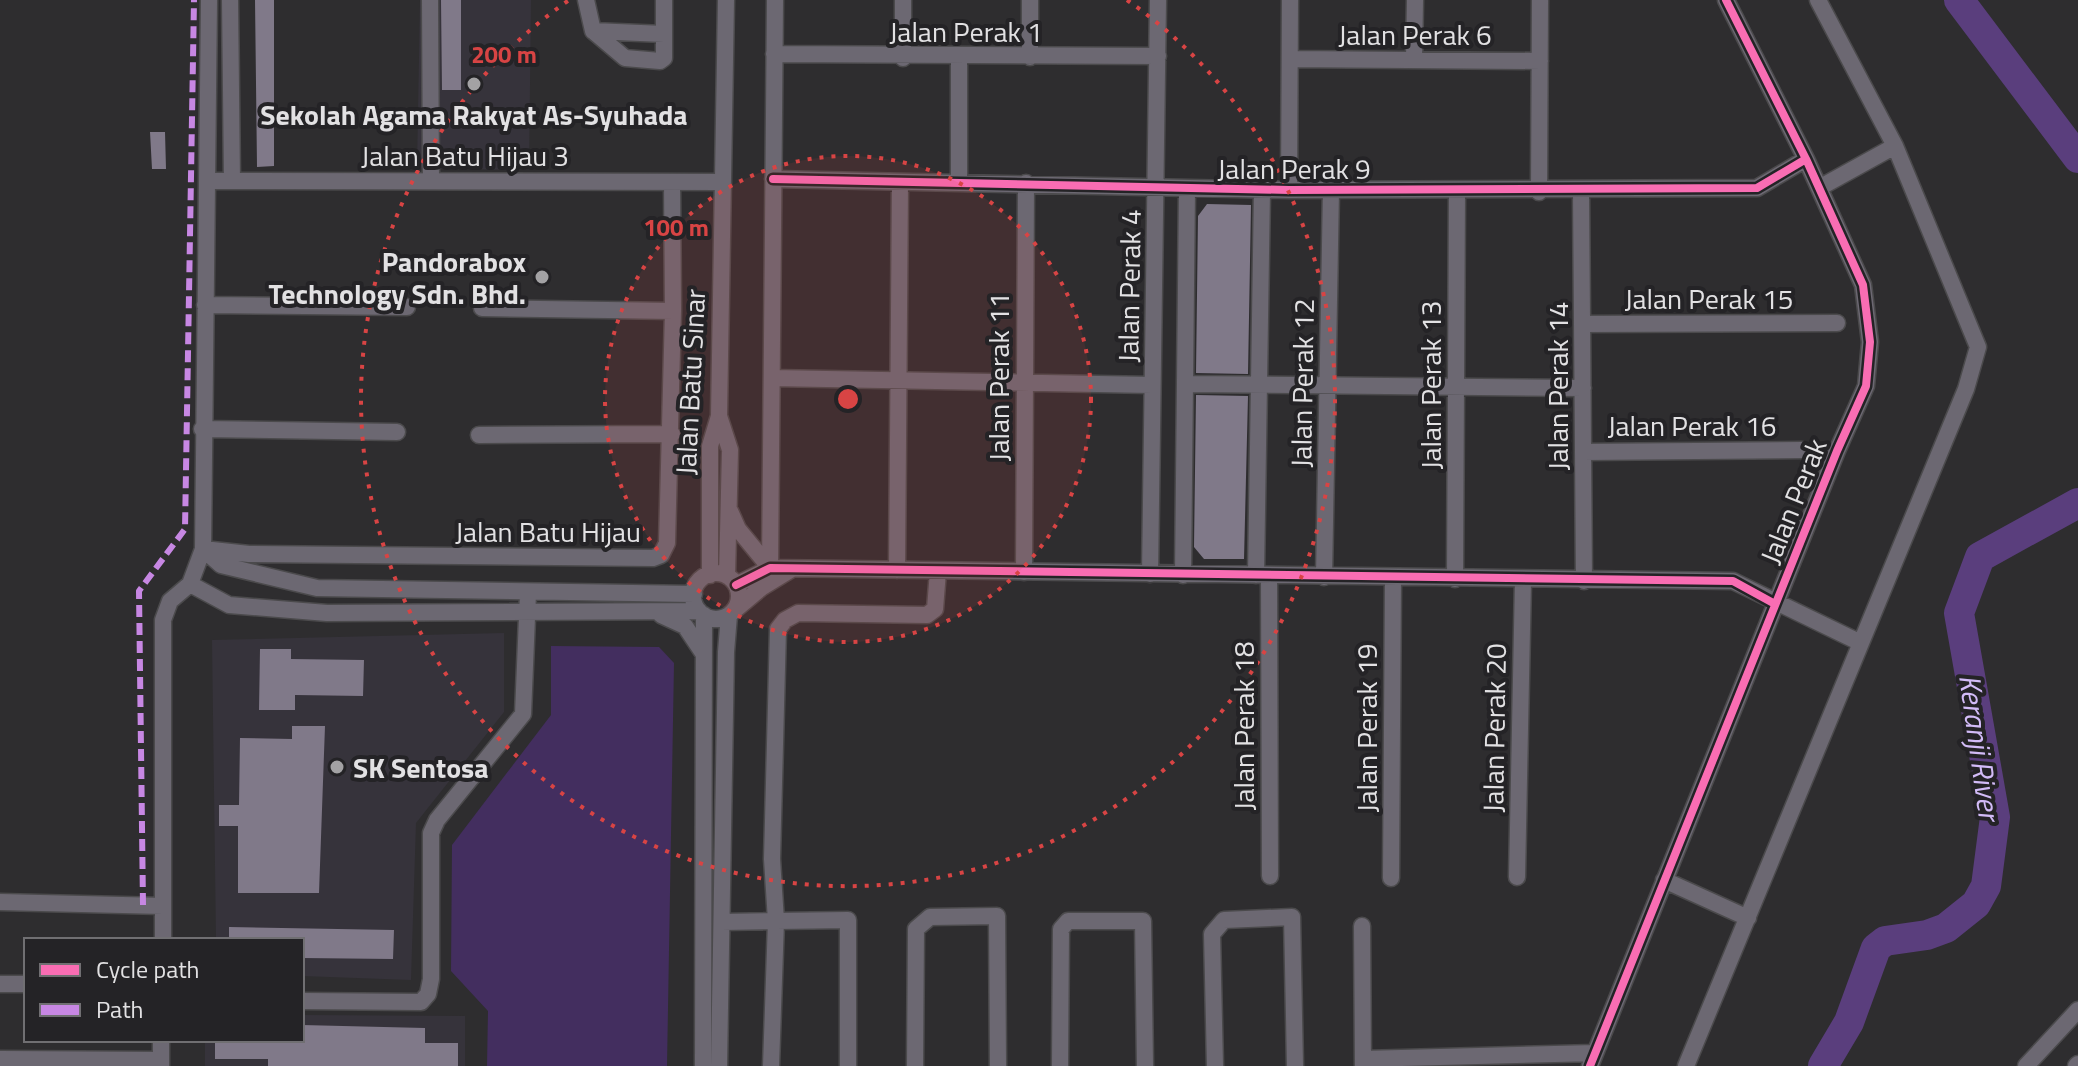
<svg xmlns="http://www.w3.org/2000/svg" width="2078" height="1066" font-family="'Titillium Web',sans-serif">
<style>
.built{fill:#36333b}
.green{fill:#432e5f}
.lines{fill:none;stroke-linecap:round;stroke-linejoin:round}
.river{stroke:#5a3e7d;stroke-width:30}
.building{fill:#807989}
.minor-casing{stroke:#4b4a4c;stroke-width:19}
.minor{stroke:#6c6872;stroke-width:16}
.quiet{stroke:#c787e3;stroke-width:6;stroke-dasharray:12 6;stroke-linecap:butt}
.cycleway-casing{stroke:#242326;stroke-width:13}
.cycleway{stroke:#f96db3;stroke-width:8}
.ring{fill:none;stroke:#d84444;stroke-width:4;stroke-dasharray:4 8}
.poi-dot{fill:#a3a2a4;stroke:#242326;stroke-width:3}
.labels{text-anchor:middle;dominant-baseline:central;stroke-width:8;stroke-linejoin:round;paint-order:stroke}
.street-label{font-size:28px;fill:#e2e1e3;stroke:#242326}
.poi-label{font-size:28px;font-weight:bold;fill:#e2e1e3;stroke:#242326}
.water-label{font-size:30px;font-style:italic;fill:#d2bbf7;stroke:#242326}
.centre{fill:#d84444;stroke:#242326;stroke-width:4}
.ring-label{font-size:24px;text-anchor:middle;font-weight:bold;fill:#d84444;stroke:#242326;stroke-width:8;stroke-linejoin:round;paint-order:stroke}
</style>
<rect width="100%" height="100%" fill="#2e2d2f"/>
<path class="built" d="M420,0H531L529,170L417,168Z
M504,633V712L416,823L411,980L302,976V940H216L212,640Z
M302,1015L465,1016V1066H205V1040H302Z"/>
<path class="green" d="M551,646L659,647L674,663L667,1066H487L488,1011L451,971L452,845L551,715Z"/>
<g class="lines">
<path class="river" d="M1959,0L2078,158
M1823,1066L1849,1022L1876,948L1885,941L1927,935L1946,928L1976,904L1986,886L1995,817L1959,613L1980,557L2078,503"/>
</g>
<path class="building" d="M255,0H274V166L257,167Z
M441,0H461V90H442Z
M150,132H165L166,169H152Z
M1207,204L1251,205L1248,374L1196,373L1198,216Z
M1196,395L1248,396L1244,559H1204L1194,547Z
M260,649H291V659L364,660L363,696L295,695V710H259Z
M292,726H325L319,893H238V826H219V805H239L240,738L292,739Z
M229,927L394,930L393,959L302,958V940H229Z
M302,1025L425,1028V1043H458V1066H268V1059H215V1040H302Z"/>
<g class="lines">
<g class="minor-casing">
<path id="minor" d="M230,0L232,181
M430,0L431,179
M586,0L593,31L664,34
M593,31L625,58L660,61L664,58V0
M774,54L1158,56
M1030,57V0
M903,58V0
M1290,59L1540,61
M1414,60L1415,0
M773,179L1289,190L1757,188L1806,159
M208,181L723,182
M959,183V57
M1819,188L1895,146
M1289,190L1290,0
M1581,191L1584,581
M1539,192L1540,0
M205,305L407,307
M482,308L673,311
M1582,324L1837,323
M772,378L1152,385
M1186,384L1583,388
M719,416L730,450L727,576
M202,429L397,432
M479,435L672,434
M1583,452L1802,450
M730,511L738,529L770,568
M203,549L249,554L653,558L661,555L667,543L673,311L672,182
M203,549L221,565L317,588L694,594
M770,568L775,0
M897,570L900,182
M1024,572L1026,183
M693 596a23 23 0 1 1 46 0a23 23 0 1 1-46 0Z
M1150,574L1158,0
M710,575V446L719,416L726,0
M1183,575L1187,189
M1256,575L1262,190
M1269,576L1270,876
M1324,577L1331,190
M1455,579L1457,191
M190,584L229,605L327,613L699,611
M736,585L770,568L1733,581L1861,643
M736,609L761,588L792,569
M661,615L685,626L703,653
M1517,877L1523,580
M1391,878L1393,578
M1664,880L1748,918
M0,902L163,906
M722,922L776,921L772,859L778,629L785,620L798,613L927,615L935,609L938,571
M1362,926L1363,1066
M163,940V620L170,601L190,584L203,549L209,0
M0,984H26
M302,1001L421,1002L428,994L431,979V833L437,820L523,714L528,593
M0,1059L161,1060
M1363,1059L1595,1053
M161,1066V1040
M703,1066L704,615
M719,1066L726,652L729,615
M771,1066L776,921L848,920V1066
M915,1066L916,929L930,917L997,916L998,1066
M1060,1066L1061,929L1068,921H1143L1145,1066
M1215,1066L1212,934L1224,920L1292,917L1295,1066
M1590,1066L1837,451L1866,386L1870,342L1863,285L1806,159L1726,0
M1686,1066L1966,389L1978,347L1895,146L1818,0
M2026,1066L2078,1010
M2076,1066L2078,1064"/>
</g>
<use href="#minor" class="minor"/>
<path class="quiet" d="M143,905L139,591L185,529L194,0"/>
<g class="cycleway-casing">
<path id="cycleway" d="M773,179L1289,190L1757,188L1806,159
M736,585L770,568L1733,581L1775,604
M1590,1066L1837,451L1866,386L1870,342L1863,285L1806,159L1726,0"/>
</g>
<use href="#cycleway" class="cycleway"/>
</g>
<circle cx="848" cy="399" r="243" fill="#d84444" fill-opacity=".12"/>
<g class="ring">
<circle cx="848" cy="399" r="243"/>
<path d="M1127 0A487 487 0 1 1 569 0"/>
</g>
<g class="poi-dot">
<circle cx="474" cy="84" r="8"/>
<circle cx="542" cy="277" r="8"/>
<circle cx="337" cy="767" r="8"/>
</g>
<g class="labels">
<g class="street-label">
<text x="966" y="31">Jalan Perak 1</text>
<text x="1415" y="34">Jalan Perak 6</text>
<text x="465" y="155">Jalan Batu Hijau 3</text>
<text x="1294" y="168">Jalan Perak 9</text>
<text transform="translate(1129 286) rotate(-89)">Jalan Perak 4</text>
<text x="1709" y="298">Jalan Perak 15</text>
<text transform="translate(998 377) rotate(-90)">Jalan Perak 11</text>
<text transform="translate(690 382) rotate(-87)">Jalan Batu Sinar</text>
<text transform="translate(1302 383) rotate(-89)">Jalan Perak 12</text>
<text transform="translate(1430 385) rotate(-90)">Jalan Perak 13</text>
<text transform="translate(1557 386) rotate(-90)">Jalan Perak 14</text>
<text x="1692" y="425">Jalan Perak 16</text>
<text transform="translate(1793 501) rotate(-68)">Jalan Perak</text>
<text x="548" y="531">Jalan Batu Hijau</text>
<text transform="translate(1243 726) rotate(-90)">Jalan Perak 18</text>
<text transform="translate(1366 728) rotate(-90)">Jalan Perak 19</text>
<text transform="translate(1494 728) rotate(-89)">Jalan Perak 20</text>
</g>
<g class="poi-label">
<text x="474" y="114">Sekolah Agama Rakyat As-Syuhada</text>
<text x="526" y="261" text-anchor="end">Pandorabox<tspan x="526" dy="32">Technology Sdn. Bhd.</tspan></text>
<text x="353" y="767" text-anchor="start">SK Sentosa</text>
</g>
<g class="water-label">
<text transform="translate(1980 747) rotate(82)">Keranji River</text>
</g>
</g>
<circle cx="848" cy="399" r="12" class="centre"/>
<g class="ring-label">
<text x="504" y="63">200 m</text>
<text x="676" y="236">100 m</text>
</g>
<rect x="24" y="938" width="280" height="104" fill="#242326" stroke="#706f72" stroke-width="2"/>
<rect x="40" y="964" width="40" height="12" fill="#f96db3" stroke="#706f72" stroke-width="2"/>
<text x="96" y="978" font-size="24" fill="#e2e1e3">Cycle path</text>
<rect x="40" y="1004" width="40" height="12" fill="#c787e3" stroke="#706f72" stroke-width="2"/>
<text x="96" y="1018" font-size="24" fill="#e2e1e3">Path</text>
</svg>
